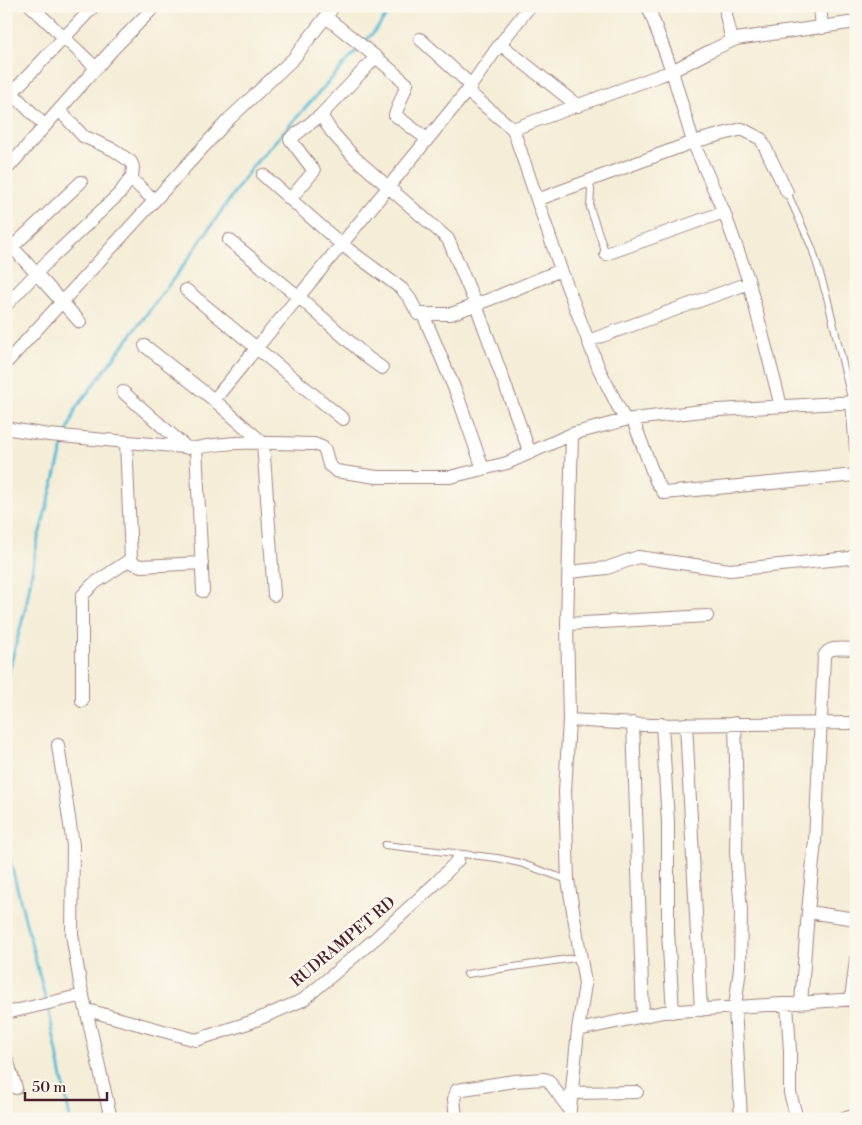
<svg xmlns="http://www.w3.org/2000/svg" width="862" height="1125" font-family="'Libre Bodoni',serif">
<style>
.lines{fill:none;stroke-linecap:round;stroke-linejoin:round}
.stream{stroke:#58bad6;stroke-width:3}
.lane-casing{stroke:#9f8681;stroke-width:8}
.street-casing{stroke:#9f8681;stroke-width:14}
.lane{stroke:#fff;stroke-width:6}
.street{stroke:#fff;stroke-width:12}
.labels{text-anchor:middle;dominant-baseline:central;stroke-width:5;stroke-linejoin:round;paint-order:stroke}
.street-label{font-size:16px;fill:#4a1f2b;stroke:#fbf7ec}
</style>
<rect width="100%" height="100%" fill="#fbf7ec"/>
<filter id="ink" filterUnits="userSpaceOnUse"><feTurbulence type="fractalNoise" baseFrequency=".02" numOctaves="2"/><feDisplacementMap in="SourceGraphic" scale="10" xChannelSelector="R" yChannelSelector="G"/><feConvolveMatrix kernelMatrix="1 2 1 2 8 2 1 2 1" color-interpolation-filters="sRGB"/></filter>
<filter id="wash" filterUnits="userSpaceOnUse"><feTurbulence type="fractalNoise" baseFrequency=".0096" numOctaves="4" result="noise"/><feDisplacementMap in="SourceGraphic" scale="20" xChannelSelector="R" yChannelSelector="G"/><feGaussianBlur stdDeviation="1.12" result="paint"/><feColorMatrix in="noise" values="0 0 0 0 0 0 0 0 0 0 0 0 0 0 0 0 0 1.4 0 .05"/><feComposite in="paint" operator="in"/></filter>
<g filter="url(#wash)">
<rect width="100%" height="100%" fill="#f4edd7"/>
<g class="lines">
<path class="stream" d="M364,43L379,26L393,6
M67,433L76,408L186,262L252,167L360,47
M6,689L10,667L26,606L37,543L65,439
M6,836L11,864L46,1001
M48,1007L70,1119"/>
</g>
</g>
<g filter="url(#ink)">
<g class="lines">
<g class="lane-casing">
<path id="lane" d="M589,181L591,190L590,208L606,254
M787,192L812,248L827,297L852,402
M385,845L497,858L520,863L568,880
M467,974L581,957"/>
</g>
<g class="street-casing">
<path id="street" d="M31,6L96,68
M648,6L672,71L710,51L736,39L856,22
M726,6V15L732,41
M820,6L822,28
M326,17L376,57
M420,39L471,85
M500,44L578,106
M467,91L513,129
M12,93L45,126
M6,99L94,6
M321,115L376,57L407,84L395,115L427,139
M6,170L112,50L155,6
M263,175L341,244L402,289L410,299L418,314H451L501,295L561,270
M131,179L154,200
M291,198L314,171L290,139L321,115L331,131L355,158L448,239L476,305L530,453
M537,200L693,142L742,129L761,139L787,192
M6,240L80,322
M229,240L299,297L368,358L382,368
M6,253L81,182
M606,254L724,212
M186,290L343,419
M6,305L47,262L120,193L132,176L133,167L131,162L114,150L83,136L59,110
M423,314L458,397L483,469
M588,341L749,283
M145,346L214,400L263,443L274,595
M6,363L229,119L294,58L334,6
M123,392L187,448
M214,400L467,91L500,44L530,6
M852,402L856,449
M625,420L599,369L561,270L513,129L672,71L693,142L724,212L748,279L781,406
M633,420L656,481L664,493L856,475
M6,426L10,429L49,435L196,448C234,440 275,443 314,444L322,447L325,450L329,465L336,471L377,477H450L507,463L572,434L625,420L702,411L856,402
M126,442L131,559L133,563L141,566L202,563
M196,448L203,591
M569,572L607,568L638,557L730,570L850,558L856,554
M567,624L707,616
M82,701V596L92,585L131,559
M569,720L567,624L572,434
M633,723L643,1016
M735,723L737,803L736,852L741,910L740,969L735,1007L741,1119
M662,724L668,822V932L673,1012
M686,724L701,1010
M58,745L73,845L72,934L80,983L111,1119
M808,912L856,919
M851,1000L856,959
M801,1003L808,912L815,841L824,657C828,645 845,649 856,649
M787,1004L790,1051V1093L797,1119
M91,1011L196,1040L251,1022L303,1000L376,938L436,883L458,860
M6,1013L83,995
M578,1030L585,984L568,880L565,792L569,720L651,725L856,723
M6,1057L16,1088
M571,1093L637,1092
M456,1119L454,1099L457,1090L514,1081L544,1079L548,1080L569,1109
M569,1119L578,1030L663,1012L856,999
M844,1119L856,1115"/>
</g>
<use href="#lane" class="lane"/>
<use href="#street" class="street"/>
</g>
</g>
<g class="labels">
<g class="street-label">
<text transform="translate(343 942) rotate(-40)">RUDRAMPET RD</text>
</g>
</g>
<rect width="862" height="1125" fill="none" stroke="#fbf7ec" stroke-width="25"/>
<path d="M25 1092v8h82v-8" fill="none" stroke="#4a1f2b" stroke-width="2.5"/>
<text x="32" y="1092" font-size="15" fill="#4a1f2b" stroke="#fbf7ec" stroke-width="4" paint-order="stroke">50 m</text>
</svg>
